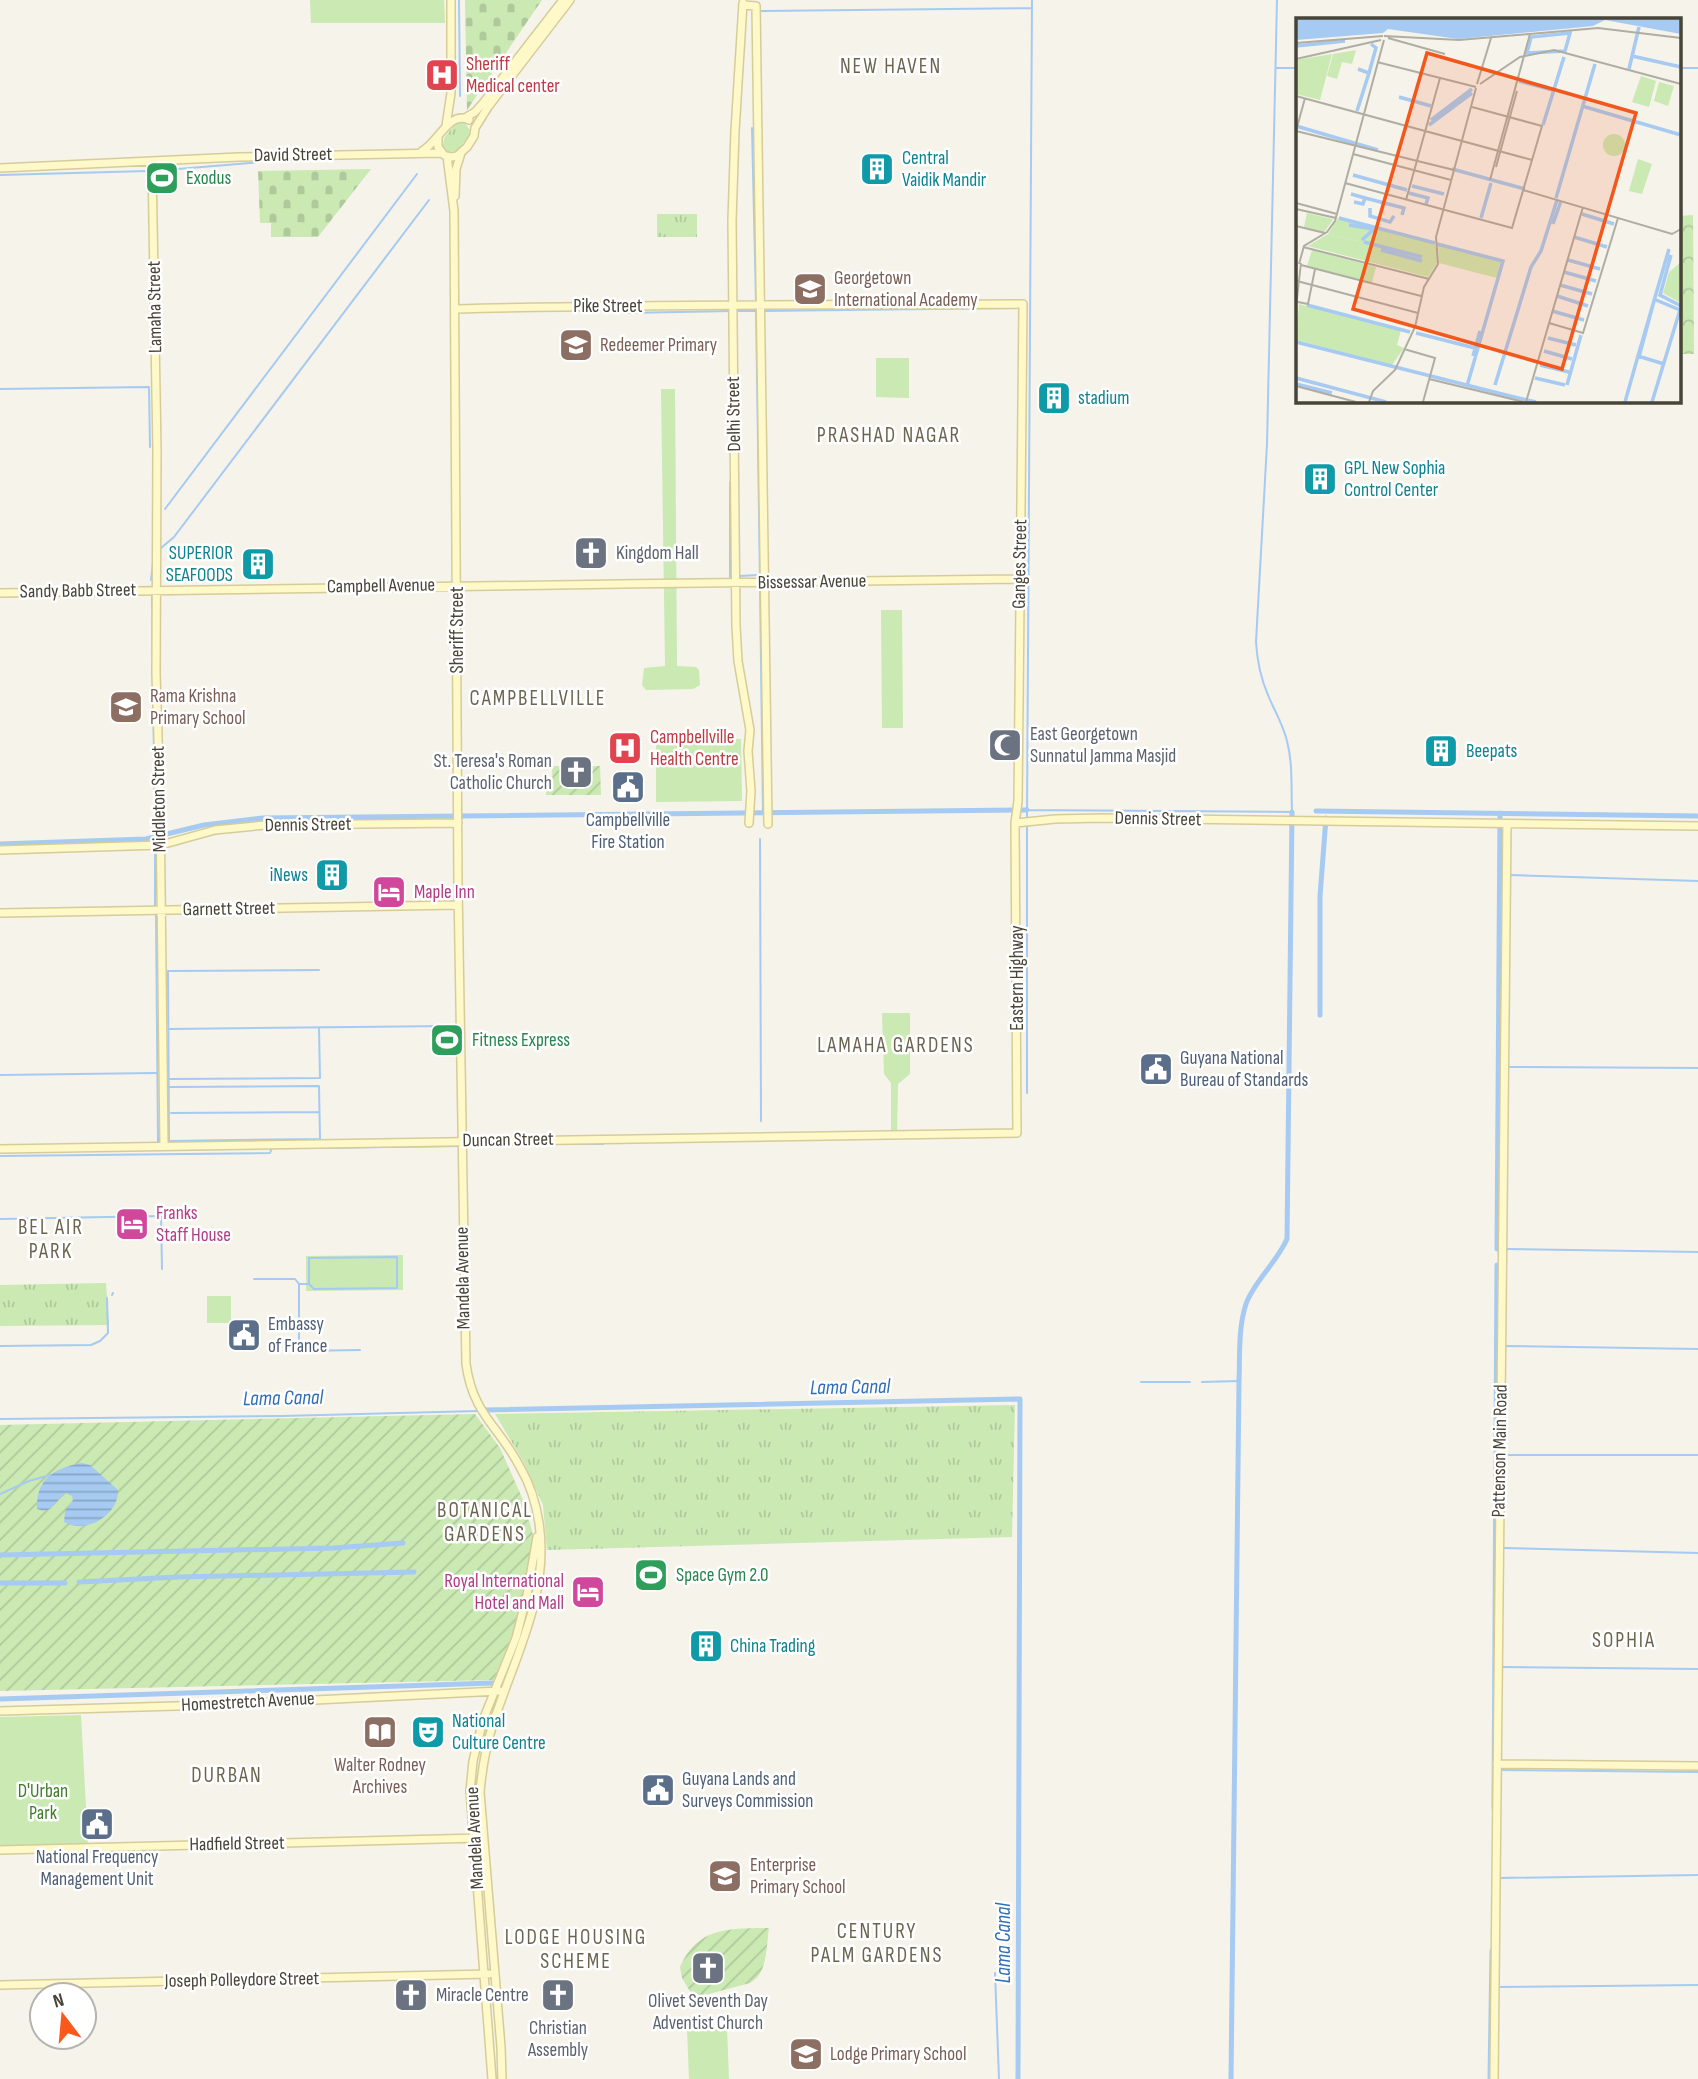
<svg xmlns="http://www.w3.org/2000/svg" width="1698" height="2079" font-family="'Sofia Sans Condensed',sans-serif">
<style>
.grass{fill:url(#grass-tufts)}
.forest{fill:url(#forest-crowns)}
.cemetery{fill:url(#cemetery-stones)}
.park{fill:#cae9b3}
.garden{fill:url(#garden-furrows)}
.water{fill:url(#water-rules)}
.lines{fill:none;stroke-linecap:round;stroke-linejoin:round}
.stream{stroke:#a6caf1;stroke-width:2}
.canal{stroke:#a6caf1;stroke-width:5}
.secondary-casing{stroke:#d5cc9a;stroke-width:10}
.secondary{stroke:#fff9ca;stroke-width:7}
.labels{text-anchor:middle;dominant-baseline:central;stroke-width:5;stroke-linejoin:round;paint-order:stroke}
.health-label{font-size:19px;fill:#be3a42;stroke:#fff;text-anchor:start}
.street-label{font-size:19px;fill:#494438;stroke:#fff}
.culture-label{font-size:19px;fill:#0d838f;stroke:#fff;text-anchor:start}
.leisure-label{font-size:19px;fill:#27864d;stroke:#fff;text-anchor:start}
.education-label{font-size:19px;fill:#785e54;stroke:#fff;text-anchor:start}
.worship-label{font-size:19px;fill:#5b616d;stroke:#fff;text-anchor:start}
.service-label{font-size:19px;fill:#4e5e75;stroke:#fff;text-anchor:start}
.hotel-label{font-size:19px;fill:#b23c85;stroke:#fff;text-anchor:start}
.park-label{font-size:19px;fill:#3f7c29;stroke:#fff}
.neighbourhood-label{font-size:21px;letter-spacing:2px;fill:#6c644f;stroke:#fff}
.water-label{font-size:21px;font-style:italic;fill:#2f6db7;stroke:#fff}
.inset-river{fill:none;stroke:#a6caf1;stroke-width:3.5}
.inset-road{fill:none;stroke:#b0ada3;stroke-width:2}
.view{fill:#f2571c;fill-opacity:0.15;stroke:#f2571c;stroke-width:3.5}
.inset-edge{fill:none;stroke:#494438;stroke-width:3.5}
</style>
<defs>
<pattern id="grass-tufts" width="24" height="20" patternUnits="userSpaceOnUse" patternTransform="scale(1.75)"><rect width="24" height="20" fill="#cae9b3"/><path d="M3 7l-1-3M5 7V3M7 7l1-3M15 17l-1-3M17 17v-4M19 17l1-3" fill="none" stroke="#afc99b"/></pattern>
<pattern id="forest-crowns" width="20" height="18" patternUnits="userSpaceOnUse" patternTransform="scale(1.75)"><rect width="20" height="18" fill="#cae9b3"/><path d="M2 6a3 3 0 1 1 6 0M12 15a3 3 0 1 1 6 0" fill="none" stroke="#afc99b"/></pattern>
<pattern id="cemetery-stones" width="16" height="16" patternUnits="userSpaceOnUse" patternTransform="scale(1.75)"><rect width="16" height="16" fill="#cae9b3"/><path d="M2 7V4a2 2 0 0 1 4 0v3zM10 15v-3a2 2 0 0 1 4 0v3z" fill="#afc99b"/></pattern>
<pattern id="garden-furrows" width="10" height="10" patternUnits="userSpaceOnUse" patternTransform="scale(1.75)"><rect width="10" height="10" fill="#cae9b3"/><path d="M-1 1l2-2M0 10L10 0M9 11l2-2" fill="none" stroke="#afc99b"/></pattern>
<pattern id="water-rules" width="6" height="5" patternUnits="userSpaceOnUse" patternTransform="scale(1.75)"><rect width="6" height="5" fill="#a6caf1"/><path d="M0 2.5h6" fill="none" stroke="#89a6c4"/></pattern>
</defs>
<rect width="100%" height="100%" fill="#f5f3ea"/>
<path class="grass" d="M464,122L470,130L469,136L457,151L448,152L443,146L444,138L456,123Z
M657,214H697V237H657Z
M106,1283L109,1325L0,1326V1285Z
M1015,1405L1012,1537L547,1550L543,1505L523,1461L495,1414Z"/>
<path class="forest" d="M1693,215L1694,354H1679V216Z"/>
<path class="cemetery" d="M465,0H542L467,110Z
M371,169L318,237H271V223H260L258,171Z"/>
<path class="park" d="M310,0H444L445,23H311Z
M876,358H909V398L876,397Z
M661,389H675L677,666L696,667L699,670L700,685L693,689L646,690L642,685L644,668L665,666Z
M881,610H902L903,728H882Z
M741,739L742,801L656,802V740Z
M882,1013H910V1074L898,1084L897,1133H891V1083L884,1074Z
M403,1255V1290L306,1291V1256Z
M207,1296H231V1323H207Z
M81,1715L88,1844L0,1847V1717Z
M727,2028L729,2079H689L687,2029Z"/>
<path class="garden" d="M552,766H600L601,795H546V789L553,788Z
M475,1414L500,1448L524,1502L533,1535L527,1577L514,1631L494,1680L0,1691V1425Z
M769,1928C766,1947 768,1973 750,1983L694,1998L682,1978L680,1967C698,1926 730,1929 769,1928Z"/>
<path class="water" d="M82,1463L90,1465L118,1490C119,1515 86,1535 64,1522L65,1511L73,1500L72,1496L66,1493C55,1500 53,1515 37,1509C36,1479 54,1468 82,1463Z"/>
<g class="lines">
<path class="stream" d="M459,0L460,96
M760,11L1031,8
M1276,68H1297
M1679,68H1698
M752,128L756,301
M154,171L261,162
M0,175L148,171
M756,306L760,581
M737,311H756
M762,311L1013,308
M625,313L732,311
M0,389L149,387L150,447
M730,482V577H734
M165,509L417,174
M161,548L174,537L429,200
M740,576L759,575
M151,580L154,554
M760,586L763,813
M152,596L153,659
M153,682L155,841
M1028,810L1292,812C1291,788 1293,764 1287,741C1283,724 1274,710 1268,695C1261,679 1257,659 1256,642L1267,444L1277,0
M1027,819L1032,0
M760,839L761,1121
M155,847V908
M1510,875L1698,881
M156,913L158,1142
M170,1029L449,1026
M1507,1067L1698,1068
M0,1075L156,1073
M170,1079L320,1078L319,1028
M169,1087L319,1086L320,1139L169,1141L168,971L319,970
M1027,1093V825
M171,1113L319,1112
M522,1144H603
M466,1145H492
M312,1148L461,1146
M0,1156L270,1153L272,1148
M0,1219L161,1216L162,1269
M1506,1249L1698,1252
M254,1279H295L299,1284H309V1258L397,1257V1288L314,1289L309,1284
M299,1284V1351L360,1350
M112,1295L113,1293
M0,1346L91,1345L100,1341L108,1333L107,1298
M1503,1346L1698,1349
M1141,1382H1190
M1202,1382L1239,1381
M0,1419L282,1416L478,1411
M1503,1455H1698
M0,1494L29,1481L50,1475
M1503,1548L1698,1553
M1500,1667L1698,1669
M1500,1770L1698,1772
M1500,1878L1698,1875
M995,1973L999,2079
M1496,1987L1698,1985"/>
<path class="canal" d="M1316,811L1698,816
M0,844L146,839L204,825L263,818L1027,810
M1320,1015V896L1326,818
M1497,1249L1500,813
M486,1410L1020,1399L1018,2079
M0,1555L333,1548L403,1543
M79,1582L178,1577L414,1572
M0,1583H65
M0,1699L493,1683
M1494,1808L1497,1265
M1231,2079L1239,1381C1240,1357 1238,1328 1246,1304C1253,1283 1277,1262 1287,1239L1292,812
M1490,2079L1492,1951"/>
<g class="secondary-casing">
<path id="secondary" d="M743,3L735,131L732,220L736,626L738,661L750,730L748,751L751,791L749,823
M743,5L756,6L768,824
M465,118L475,112L484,102L563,0
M446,126L451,93V0
M438,139V147L444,155L451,157L457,156L467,147L474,136L475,128L488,107L570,0
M422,151C439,142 449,110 469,120
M447,156L454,211L458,886L466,1364C473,1415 499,1426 520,1467C530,1484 536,1503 539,1523C550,1595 514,1658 493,1724C486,1746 482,1769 480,1792L501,2047L502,2079
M152,163L157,451L156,673L160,801L164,1146
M0,168L239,157L441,153
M455,196L456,169L461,153
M0,593C340,586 680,584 1020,579
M1015,823L1055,819L1103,818L1698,826
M0,850L161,845L215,830L265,825L458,823
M0,913L458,905
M0,1149L1017,1133L1015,823L1018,801L1023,304C834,305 644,304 455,309
M0,1711L211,1705L499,1691
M1497,1764L1698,1766
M0,1850L479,1838
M0,1985L489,1974
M492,2079L470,1791L473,1761L483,1720L516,1638L527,1595L537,1537
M1494,2079L1507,824"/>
</g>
<use href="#secondary" class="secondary"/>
</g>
<defs>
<g id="hospital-square" transform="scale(1.75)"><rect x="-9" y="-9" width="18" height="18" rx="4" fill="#e0444e" stroke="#fff"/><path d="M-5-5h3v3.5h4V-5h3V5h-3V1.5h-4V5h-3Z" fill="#fff"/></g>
<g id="building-square" transform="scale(1.75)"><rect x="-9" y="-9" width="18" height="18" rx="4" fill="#0f9aa8" stroke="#fff"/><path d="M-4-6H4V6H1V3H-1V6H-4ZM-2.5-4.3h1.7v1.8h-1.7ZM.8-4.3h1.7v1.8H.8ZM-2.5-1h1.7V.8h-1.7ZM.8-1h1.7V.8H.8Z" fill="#fff"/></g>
<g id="stadium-square" transform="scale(1.75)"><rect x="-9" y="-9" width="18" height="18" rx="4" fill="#2e9e5b" stroke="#fff"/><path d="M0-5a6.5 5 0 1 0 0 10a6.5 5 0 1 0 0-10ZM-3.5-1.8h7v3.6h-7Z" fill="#fff"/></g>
<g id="school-square" transform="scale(1.75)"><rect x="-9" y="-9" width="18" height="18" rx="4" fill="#8d6e63" stroke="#fff"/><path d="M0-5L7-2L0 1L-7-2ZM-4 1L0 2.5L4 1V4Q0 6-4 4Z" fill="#fff"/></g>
<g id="church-square" transform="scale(1.75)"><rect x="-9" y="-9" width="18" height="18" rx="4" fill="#6b7280" stroke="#fff"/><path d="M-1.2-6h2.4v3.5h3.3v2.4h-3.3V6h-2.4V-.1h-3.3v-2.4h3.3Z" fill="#fff"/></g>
<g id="mosque-square" transform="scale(1.75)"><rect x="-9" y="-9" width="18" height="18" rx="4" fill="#6b7280" stroke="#fff"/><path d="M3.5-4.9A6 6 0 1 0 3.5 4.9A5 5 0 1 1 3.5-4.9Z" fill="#fff"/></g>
<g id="civic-square" transform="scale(1.75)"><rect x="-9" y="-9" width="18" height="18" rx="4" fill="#5c6f8a" stroke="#fff"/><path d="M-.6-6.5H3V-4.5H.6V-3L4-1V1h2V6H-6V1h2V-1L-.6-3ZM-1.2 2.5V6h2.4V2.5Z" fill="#fff"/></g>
<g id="hotel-square" transform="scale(1.75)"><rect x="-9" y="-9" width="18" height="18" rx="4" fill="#d1479c" stroke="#fff"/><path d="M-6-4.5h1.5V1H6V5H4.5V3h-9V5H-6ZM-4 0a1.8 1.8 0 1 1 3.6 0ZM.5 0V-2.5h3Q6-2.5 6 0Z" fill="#fff"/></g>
<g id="library-square" transform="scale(1.75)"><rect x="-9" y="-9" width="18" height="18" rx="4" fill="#8d6e63" stroke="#fff"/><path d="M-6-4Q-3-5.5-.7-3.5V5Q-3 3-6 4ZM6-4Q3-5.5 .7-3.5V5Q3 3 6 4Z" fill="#fff"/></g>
<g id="theatre-square" transform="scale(1.75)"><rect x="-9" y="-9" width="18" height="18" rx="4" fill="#0f9aa8" stroke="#fff"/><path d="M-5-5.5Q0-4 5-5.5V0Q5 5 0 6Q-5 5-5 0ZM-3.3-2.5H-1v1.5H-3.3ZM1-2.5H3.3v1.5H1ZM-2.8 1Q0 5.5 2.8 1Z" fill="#fff"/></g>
</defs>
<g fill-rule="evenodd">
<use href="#hospital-square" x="442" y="75"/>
<use href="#building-square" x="877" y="169"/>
<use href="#stadium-square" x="162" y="178"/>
<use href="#school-square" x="810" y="289"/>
<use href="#school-square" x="576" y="345"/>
<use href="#building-square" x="1054" y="398"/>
<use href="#building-square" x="1320" y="479"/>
<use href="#church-square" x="591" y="553"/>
<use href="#building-square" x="258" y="564"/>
<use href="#school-square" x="126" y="707"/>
<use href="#mosque-square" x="1005" y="745"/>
<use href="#hospital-square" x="625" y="748"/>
<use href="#building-square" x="1441" y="751"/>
<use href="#church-square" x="576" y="772"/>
<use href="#civic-square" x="628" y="787"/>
<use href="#building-square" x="332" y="875"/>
<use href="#hotel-square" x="389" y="892"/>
<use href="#stadium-square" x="447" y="1040"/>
<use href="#civic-square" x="1156" y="1069"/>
<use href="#hotel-square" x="132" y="1224"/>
<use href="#civic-square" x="244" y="1335"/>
<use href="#stadium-square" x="651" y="1575"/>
<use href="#hotel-square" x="588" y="1592"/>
<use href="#building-square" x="706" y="1646"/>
<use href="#library-square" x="380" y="1732"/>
<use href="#theatre-square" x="428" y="1732"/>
<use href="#civic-square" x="658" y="1790"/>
<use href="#civic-square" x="97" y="1824"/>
<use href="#school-square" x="725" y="1876"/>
<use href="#church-square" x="708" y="1968"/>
<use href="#church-square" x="411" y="1995"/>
<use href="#church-square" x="558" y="1995"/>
<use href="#school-square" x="806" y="2054"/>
</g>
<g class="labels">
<g class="health-label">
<text x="466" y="64">Sheriff<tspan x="466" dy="22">Medical center</tspan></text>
<text x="650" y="737">Campbellville<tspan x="650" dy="22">Health Centre</tspan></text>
</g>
<g class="street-label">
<text transform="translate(293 155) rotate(-1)">David Street</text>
<text x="608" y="306">Pike Street</text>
<text transform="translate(155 307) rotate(-91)">Lamaha Street</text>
<text transform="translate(734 414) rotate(-91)">Delhi Street</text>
<text transform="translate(1020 564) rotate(-89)">Ganges Street</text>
<text transform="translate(812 582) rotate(-1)">Bissessar Avenue</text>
<text transform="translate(381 586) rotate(-1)">Campbell Avenue</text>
<text transform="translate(78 591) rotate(-1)">Sandy Babb Street</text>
<text transform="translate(457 630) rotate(-90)">Sheriff Street</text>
<text transform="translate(159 799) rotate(-91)">Middleton Street</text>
<text transform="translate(1158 819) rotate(1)">Dennis Street</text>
<text transform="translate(308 825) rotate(-1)">Dennis Street</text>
<text transform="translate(229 909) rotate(-1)">Garnett Street</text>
<text transform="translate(1017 978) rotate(-90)">Eastern Highway</text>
<text transform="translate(508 1140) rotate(-1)">Duncan Street</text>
<text transform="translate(463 1278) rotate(-91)">Mandela Avenue</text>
<text transform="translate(1500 1451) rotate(-89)">Pattenson Main Road</text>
<text transform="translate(248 1702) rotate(-3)">Homestretch Avenue</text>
<text transform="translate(475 1838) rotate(-93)">Mandela Avenue</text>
<text transform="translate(237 1844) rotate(-1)">Hadfield Street</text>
<text transform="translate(242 1980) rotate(-1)">Joseph Polleydore Street</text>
</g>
<g class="culture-label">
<text x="902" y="158">Central<tspan x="902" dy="22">Vaidik Mandir</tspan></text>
<text x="1078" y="398">stadium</text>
<text x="1344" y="468">GPL New Sophia<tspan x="1344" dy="22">Control Center</tspan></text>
<text x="233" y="553" text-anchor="end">SUPERIOR<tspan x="233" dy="22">SEAFOODS</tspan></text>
<text x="1466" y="751">Beepats</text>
<text x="308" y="875" text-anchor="end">iNews</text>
<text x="730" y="1646">China Trading</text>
<text x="452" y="1721">National<tspan x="452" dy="22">Culture Centre</tspan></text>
</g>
<g class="leisure-label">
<text x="186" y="178">Exodus</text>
<text x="472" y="1040">Fitness Express</text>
<text x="676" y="1575">Space Gym 2.0</text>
</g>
<g class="education-label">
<text x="834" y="278">Georgetown<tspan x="834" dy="22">International Academy</tspan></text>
<text x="600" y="345">Redeemer Primary</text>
<text x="150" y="696">Rama Krishna<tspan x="150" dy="22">Primary School</tspan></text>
<text x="380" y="1765" text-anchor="middle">Walter Rodney<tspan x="380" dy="22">Archives</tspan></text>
<text x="750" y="1865">Enterprise<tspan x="750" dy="22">Primary School</tspan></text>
<text x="830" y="2054">Lodge Primary School</text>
</g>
<g class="worship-label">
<text x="616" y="553">Kingdom Hall</text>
<text x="1030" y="734">East Georgetown<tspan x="1030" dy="22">Sunnatul Jamma Masjid</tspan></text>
<text x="552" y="761" text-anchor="end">St. Teresa's Roman<tspan x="552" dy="22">Catholic Church</tspan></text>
<text x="436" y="1995">Miracle Centre</text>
<text x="708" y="2001" text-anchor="middle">Olivet Seventh Day<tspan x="708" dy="22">Adventist Church</tspan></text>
<text x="558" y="2028" text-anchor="middle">Christian<tspan x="558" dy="22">Assembly</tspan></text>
</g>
<g class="service-label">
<text x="628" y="820" text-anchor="middle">Campbellville<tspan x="628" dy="22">Fire Station</tspan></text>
<text x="1180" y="1058">Guyana National<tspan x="1180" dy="22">Bureau of Standards</tspan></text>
<text x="268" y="1324">Embassy<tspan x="268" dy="22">of France</tspan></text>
<text x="682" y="1779">Guyana Lands and<tspan x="682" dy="22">Surveys Commission</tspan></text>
<text x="97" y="1857" text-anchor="middle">National Frequency<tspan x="97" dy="22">Management Unit</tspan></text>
</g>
<g class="hotel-label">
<text x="414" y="892">Maple Inn</text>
<text x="156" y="1213">Franks<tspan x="156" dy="22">Staff House</tspan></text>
<text x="564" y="1581" text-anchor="end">Royal International<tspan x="564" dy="22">Hotel and Mall</tspan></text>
</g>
<g class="park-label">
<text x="43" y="1791">D'Urban<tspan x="43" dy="22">Park</tspan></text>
</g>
<g class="neighbourhood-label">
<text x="891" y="66">NEW HAVEN</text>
<text x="889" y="435">PRASHAD NAGAR</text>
<text x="538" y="698">CAMPBELLVILLE</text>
<text x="896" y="1045">LAMAHA GARDENS</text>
<text x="51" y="1227">BEL AIR<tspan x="51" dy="24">PARK</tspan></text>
<text x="485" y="1510">BOTANICAL<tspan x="485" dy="24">GARDENS</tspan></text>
<text x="1624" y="1640">SOPHIA</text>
<text x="227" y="1775">DURBAN</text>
<text x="877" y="1931">CENTURY<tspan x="877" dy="24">PALM GARDENS</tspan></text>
<text x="576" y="1937">LODGE HOUSING<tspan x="576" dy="24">SCHEME</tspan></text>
</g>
<g class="water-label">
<text transform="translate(850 1387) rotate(-1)">Lama Canal</text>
<text transform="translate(283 1398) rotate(-1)">Lama Canal</text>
<text transform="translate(1003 1943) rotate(-90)">Lama Canal</text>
</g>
</g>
<g transform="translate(1296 18)">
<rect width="385" height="385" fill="#f5f3ea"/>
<path d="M60,32L56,46L46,44L41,61L31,58L37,36ZM142,226L206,244L201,260L143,245Z" fill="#cae9b3"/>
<path d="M307 127a11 11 0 1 1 22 0a11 11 0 1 1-22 0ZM342,141L356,146L346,176L333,173ZM385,244V284H383L367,275L373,254Z" fill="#cae9b3"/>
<path d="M3,286L105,312L101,327L108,330L96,347L0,322Z" fill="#cae9b3"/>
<path d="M36,36L24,82L0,76V42ZM11,195L36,201L37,202L28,214L8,209ZM42,200L78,210L76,216L62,223L32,216ZM16,232L80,249L76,265L11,248Z" fill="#cae9b3"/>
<path d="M345,58L360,63L353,89L336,84ZM363,64L378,68L372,88L358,83ZM78,210L139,226L142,243L132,259L12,228L32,216L62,223Z" fill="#cae9b3"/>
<path d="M0,1H385V16L309,2L297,8L162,21L92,11L87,15L0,22Z" fill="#a6caf1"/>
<path class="inset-river" d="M274,15L269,33L231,35L235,19ZM0,28L49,23M336,38L385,49M333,51L343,9M73,55L80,30L75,26M223,63L257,72M103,79L135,88M286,88L385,117M61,93L73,55L62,51M135,102L176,71M133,107L176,75M247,107L268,39M0,108L82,132M156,151L229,171M57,157L111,172M116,168L148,176M113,175L132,180L130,186M55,176L69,180L67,186L58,184M69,180L108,190L106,197M260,180L299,46M74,190V198L94,204L98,198M286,196L318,206M43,200L139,225M185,200L195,165M257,206L265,183M53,207L78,211L66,222M278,219L311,229M68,224L126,239M141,226L207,243L171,368M85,232L126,243M375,237L364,277L385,288M272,242L304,251M268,254L300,263M264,267L296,276M261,278L292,288M360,282L384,292M11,287L114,314M256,293L288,302M120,315L179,330M252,320L280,327M0,324L214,378M248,333L276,341M177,338L184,313M342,338L373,231M343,339L358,283M244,347L273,354M0,360L90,384M239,360L269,367M0,366L36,375M199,367L235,249L245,233L261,182M271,367L285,317M214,378L240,384M329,384L342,338L368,346M356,384L384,292"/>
<path class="inset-road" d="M88,18L163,22L302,10L385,20M92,20L149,36M0,25L87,18M0,41L85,22M81,44L180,69M181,66L195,20M184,66L224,39L258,32L385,66M0,78L236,142M9,80L0,113L158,152M57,136L155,162M200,149L221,73M194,162L234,16M49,165L216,210L246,108L176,89M227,172L376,216L385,211M110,182L144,60M0,185L41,196M0,191L40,200M0,208L29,215M7,229L133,261M3,246L8,228L31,214L39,203L88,22M5,247L125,278M1,263L122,295M2,284L12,286L19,251M0,289L5,245M253,305L287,315L322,200M108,331L139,340L127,384M133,361L228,384M0,368L60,384M73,384L77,373L99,352L119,309L128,269L142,246L140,219L180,70M230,384L287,189"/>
<path class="view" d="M131,35L340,95L266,351L57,291Z"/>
<rect width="385" height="385" class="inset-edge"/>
</g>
<g transform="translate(63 2016) rotate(344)"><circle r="33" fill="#ffffff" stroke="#b6b4af" stroke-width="2"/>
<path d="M0-5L12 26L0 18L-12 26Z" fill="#fb581b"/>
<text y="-10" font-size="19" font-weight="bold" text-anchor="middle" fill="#494438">N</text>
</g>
</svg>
